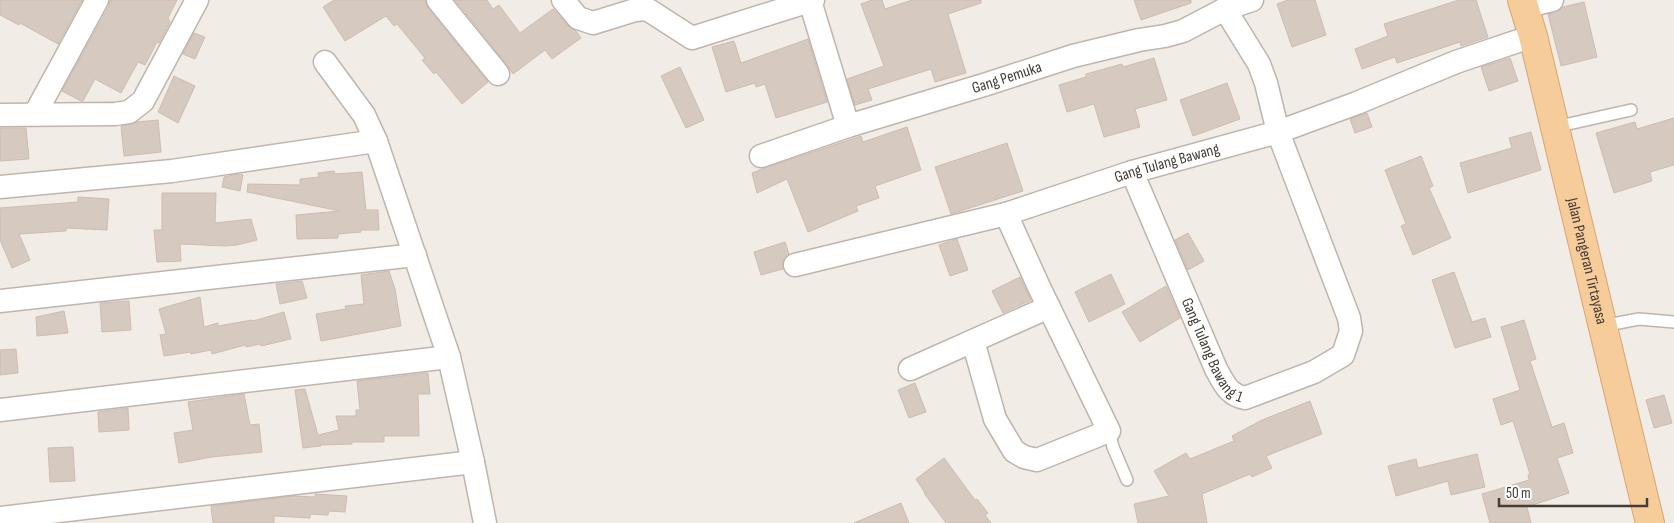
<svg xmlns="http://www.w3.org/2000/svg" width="1674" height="523" font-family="'Sofia Sans Condensed',sans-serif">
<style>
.building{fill:#d6c9c0;stroke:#cdbdb0}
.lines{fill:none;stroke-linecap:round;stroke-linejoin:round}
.lane-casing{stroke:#bfb5ad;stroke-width:14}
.street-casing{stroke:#bfb5ad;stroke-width:25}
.primary-casing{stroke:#daa56c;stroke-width:30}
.lane{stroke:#fff;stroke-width:11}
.street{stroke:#fff;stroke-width:22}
.primary{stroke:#f7cc9b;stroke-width:28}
.labels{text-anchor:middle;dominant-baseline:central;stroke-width:4;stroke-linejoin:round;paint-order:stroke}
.street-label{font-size:16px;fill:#443c36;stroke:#fff}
</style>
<rect width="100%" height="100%" fill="#f2ece6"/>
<path class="building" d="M0,0H82L58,44L20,23L19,25L0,15Z
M110,0H177L168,18L170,22L159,43L157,42L145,65L138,62L121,93L95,79L83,101H81L62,91L109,6Z
M334,0H425L428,8L488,82L462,104L436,72L434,74L422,60L425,58L397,24L394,26L386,16L345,41L323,7Z
M455,0H487L493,9L499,5L520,33L553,9L568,26L576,31L581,38L552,59L545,50L513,74L508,66Z
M872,0H882L885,9L912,0H981V3L948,14L966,73L935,82L931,69L868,89L872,100L855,105L847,79L884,66L861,4Z
M1134,0H1191V3L1141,20Z
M1288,0H1315L1326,35L1292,47L1277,4Z
M1459,0H1476L1488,37L1461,46L1460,42L1397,63L1395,57L1362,69L1355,49L1388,36L1384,24Z
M1584,2L1597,57L1561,66L1548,14L1556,13L1563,7Z
M194,33L205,37L195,59L183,54Z
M808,39L827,102L776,118L765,84L756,87L755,83L726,92L712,47L734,41L741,63Z
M1154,58L1167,100L1135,109L1140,127L1104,137L1094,104L1067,112L1059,85L1086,77V74L1122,64L1123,67Z
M1510,58L1518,81L1489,91L1481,67Z
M680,67L704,120L686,128L661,76Z
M174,76L195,86L178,123L158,112Z
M1227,83L1240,119L1193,136L1180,100Z
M1367,113L1372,127L1355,133L1350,119Z
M1674,118V165L1650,172L1652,181L1614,193L1596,133L1635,122L1637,129Z
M158,120L161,152L124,156L121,126L137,122Z
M907,127L921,170L875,186L879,198L856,206L858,211L808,232L787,179L757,193L752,173L762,169L861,136L863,142Z
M0,128H26L29,159L0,161Z
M1531,132L1541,170L1468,193L1460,163L1512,148L1509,138Z
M1007,143L1023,191L951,214L935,167Z
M1421,156L1433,186L1429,188L1451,238L1413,255L1401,226L1406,224L1385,170Z
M334,171L335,174L362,172L366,210H378L379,230H361V232L338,234V238L297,239L296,215L340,211L247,192L248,184L300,185V179L319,177L318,173Z
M238,174L243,175L240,191L222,187L224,177Z
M162,193H216L215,223L251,219L257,240L237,245L226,246L180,244L181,261L157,262L154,230H162Z
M78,197L109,199L107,230L66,228V231L19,234L30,260L12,268L0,240V208L78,202Z
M1188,233L1204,261L1188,270L1175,240Z
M957,239L968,270L950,276L939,245Z
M785,242L789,254L783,261V269L761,275L754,252Z
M389,271L395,289L401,326L321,341L316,314L346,309L345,306L364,304L361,275Z
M1454,272L1472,322L1485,318L1491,337L1455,348L1432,280Z
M1111,274L1125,304L1089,322L1075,292Z
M1020,277L1031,300L1003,313L992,291Z
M302,281L307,298L280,304L276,284Z
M1166,286L1180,318L1140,342L1122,312Z
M200,297L204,327L218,323V326L252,320L253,321L284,312L291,339L261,346L260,344L246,347L245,345L212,354L211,350L191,354L190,352L164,356L160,335L166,334L159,309Z
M129,301L131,330L102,332L100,303Z
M64,311L68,333L37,336L36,317Z
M1524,320L1536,359L1530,361L1552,427L1564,423L1573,453L1557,458L1569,493L1527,507L1531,523H1490L1482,494L1529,480L1528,475L1530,474L1513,421L1501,425L1493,399L1520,390L1501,327Z
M16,349L18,373L0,375V350Z
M428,373L430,394H418L419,436H384V442H352V444L320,445L321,446L303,448L295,390L305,389L318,435L339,430L336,416H356V410H360L357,381Z
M915,383L926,412L909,418L898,390Z
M244,394L250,425L259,424L262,452L212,457L179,463L174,433L193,430L188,402Z
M1664,395L1672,423L1654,428L1646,400Z
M1310,401L1322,434L1266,456L1272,468L1252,477L1250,474L1202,494L1207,523H1138L1134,504L1169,496L1154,471L1186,453L1190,459L1234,441L1232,436L1262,420Z
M128,408L129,430L99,432L98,412Z
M73,447L75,481L50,482L48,448Z
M1477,454L1485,487L1451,495L1448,481L1396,496L1388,466L1416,459L1418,468Z
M944,458L975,500L977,499L988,513L985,515L991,523H946L924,493H925L916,479Z
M315,494L347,496L345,512L329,511L328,515L310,514V518L274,516V523H213L211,506L294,496L315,497Z
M901,503L909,523H854Z"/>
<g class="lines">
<g class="lane-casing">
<path id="lane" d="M1555,127L1631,110
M1602,326L1639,319L1674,322
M1109,431L1113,447L1127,480"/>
</g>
<g class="street-casing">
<g id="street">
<path d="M438,0L498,74"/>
<path d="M563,0L578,18L593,23L635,10L647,9L692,38L813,0"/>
<path d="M810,1L848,126"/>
<path d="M1524,7L1552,0"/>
<path d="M325,62L364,115L376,141L449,357L473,462L485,523"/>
<path d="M35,114L97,0"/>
<path d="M0,115L115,114L129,112L143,101L197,0"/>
<path id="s1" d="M761,156L848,126L987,84L1073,56L1139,40L1165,36L1183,31L1225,9L1252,0"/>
<path id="s2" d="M1132,172L1216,369C1224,383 1228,395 1245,398L1314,372L1343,355L1351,331L1349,318L1278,132L1266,83L1259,64L1225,9"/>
<path d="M0,187L172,171L376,141"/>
<path id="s3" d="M795,265L1006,214L1132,172L1278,132L1357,103L1456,62L1533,36"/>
<path d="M0,301L415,255"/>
<path d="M973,341L995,419L1014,451L1024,457L1037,460L1109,431L1039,287L1006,214"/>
<path d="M910,369L1049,307"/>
<path d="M0,410L449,357"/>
<path d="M0,518L473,462"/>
</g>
</g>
<g class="primary-casing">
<g id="primary">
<path id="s4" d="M1522,0L1533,36L1650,523"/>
</g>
</g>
<use href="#lane" class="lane"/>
<use href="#street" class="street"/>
<use href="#primary" class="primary"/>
</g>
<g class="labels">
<g class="street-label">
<text stroke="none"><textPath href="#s1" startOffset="258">Gang Pemuka</textPath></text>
<text stroke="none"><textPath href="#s3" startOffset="386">Gang Tulang Bawang</textPath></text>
<text stroke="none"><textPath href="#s4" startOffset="269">Jalan Pangeran Tirtayasa</textPath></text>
<text stroke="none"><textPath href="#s2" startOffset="196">Gang Tulang Bawang 1</textPath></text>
</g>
</g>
<path d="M1499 498v8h148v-8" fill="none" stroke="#443c36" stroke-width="2.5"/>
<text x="1506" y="498" font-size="15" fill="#443c36" stroke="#ffffff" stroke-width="4" paint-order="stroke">50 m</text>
</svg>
